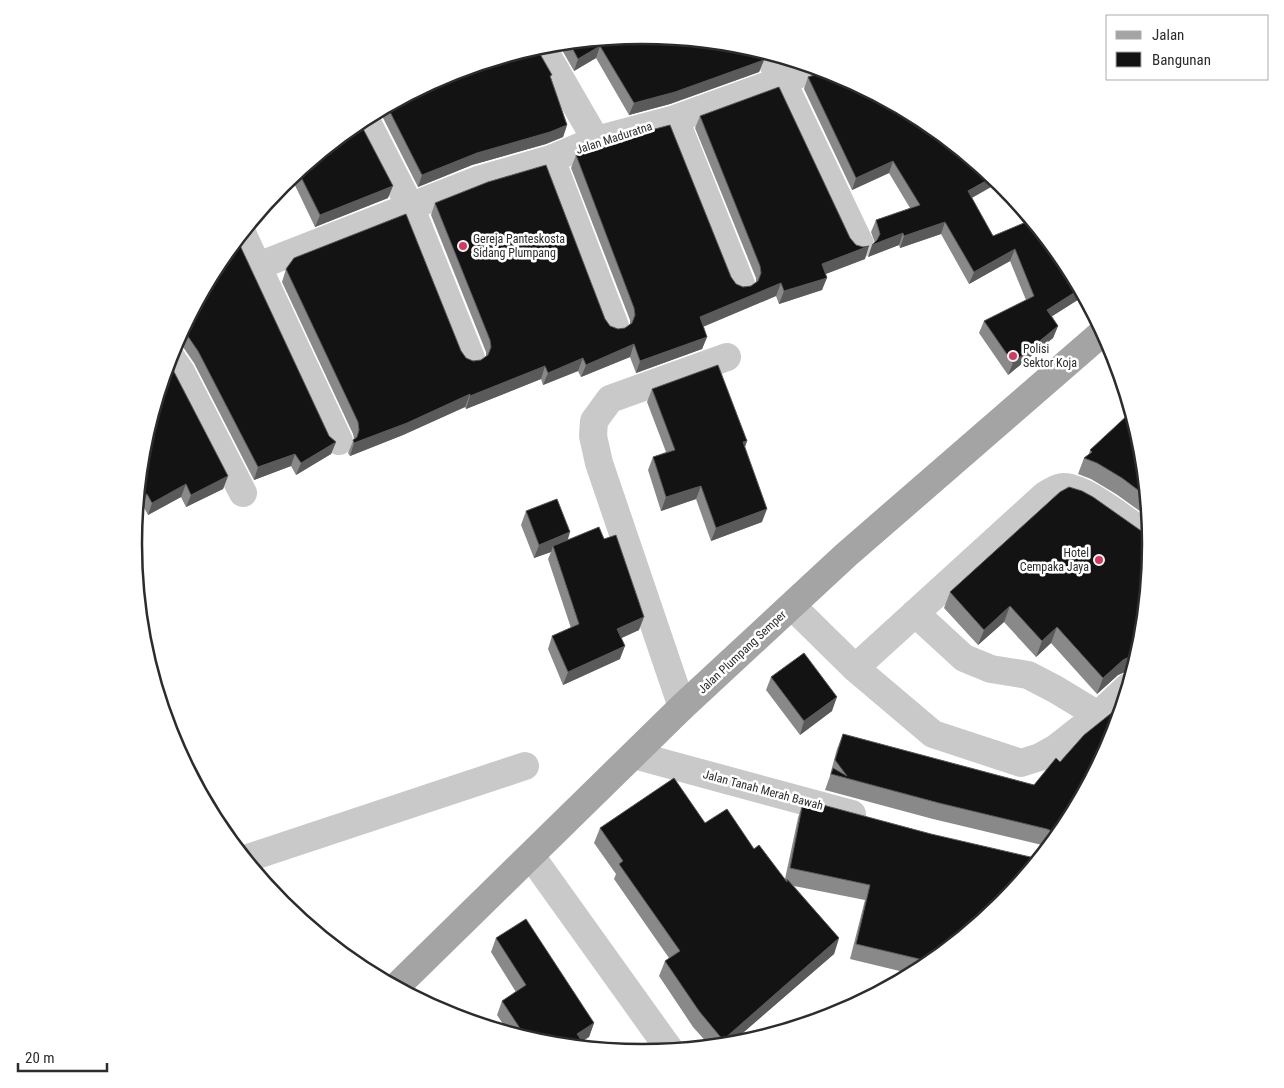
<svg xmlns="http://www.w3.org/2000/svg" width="1284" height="1088" font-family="'Roboto Condensed',sans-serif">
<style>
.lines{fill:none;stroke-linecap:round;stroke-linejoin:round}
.minor{stroke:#c9c9c9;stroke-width:28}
.major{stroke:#a4a4a4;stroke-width:28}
.wall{fill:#898989}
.shaded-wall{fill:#5a5a5a}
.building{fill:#131313;stroke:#5a5a5a}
.poi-dot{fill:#da365e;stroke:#fff;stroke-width:2}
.labels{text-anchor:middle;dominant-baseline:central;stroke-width:5;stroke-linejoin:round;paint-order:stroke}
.street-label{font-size:12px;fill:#2c2c2c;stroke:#fff}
.poi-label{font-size:12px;fill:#2c2c2c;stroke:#fff;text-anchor:start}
.rim{fill:none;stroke:#2c2c2c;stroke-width:2.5}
</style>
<rect width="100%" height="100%" fill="#fff"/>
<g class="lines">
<path class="minor" d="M541,45L596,140
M766,52L782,80L860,244
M365,118L410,206L471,358
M675,119L741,284
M551,159L615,326
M242,233L339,441
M258,266L478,180L551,159L596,140L675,119L782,80L818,68
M170,356L181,372L243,493
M792,606L855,668L933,734L1021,763L1040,757L1056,748L1098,715L1128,687
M915,613L964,658L991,669L1028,675L1055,689L1098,715
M855,668L1045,495C1051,492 1057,487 1063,487C1085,486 1132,525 1150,538
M682,707L599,463L593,436L594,421L610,399L727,357
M634,755L852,814
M531,856L670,1050
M245,859L525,766"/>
<path class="major" d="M396,987L682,707L846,555L1103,332"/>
</g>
<path class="wall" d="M642,35L764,60L759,72L670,104L629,115L596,58L574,71L558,43Z
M447,74L551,78L567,125L563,137L546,144L472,165L418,187L379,110Z
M808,77L972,198L993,236L1065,261L1084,296L1052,316L1058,326L1053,338L1008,375L979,333L984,321L1026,300L1010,261L969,284L941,234L900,248L899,245L868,257L875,243L871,232L876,220L910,208L889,173L852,190L804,89Z
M700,116L850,238L865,259L825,274L822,290L779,304L776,296L703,327L707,337L702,349L636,373L630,357L581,377L578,371L543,385L541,379L466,409L465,407L403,435L350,456L348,453L354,439L353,434L282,282L286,269L461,351L466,358L473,361L481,360L486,356V352L431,215L435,203L605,319L610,326L618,329L625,328L630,324V320L571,168L576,155L731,277L736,284L743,287L751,286L756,282V278L695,128Z
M359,121L388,198L315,227L291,177Z
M219,261L329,436L336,442L331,454L296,475L291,466L254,480L194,363L183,347L176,342Z
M652,389L747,441L745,447L762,522L711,541L696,499L661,511L648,470L653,457L666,452L647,402Z
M143,444L228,476L223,489L186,507L181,497L148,515L143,506Z
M1141,445L1148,517L1116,494L1091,479L1078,474L1084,458L1089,454L1090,450Z
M1060,492L1141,644L1132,672H1125L1118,675L1097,694L1051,643L1036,657L1004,622L978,645L944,608L950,592Z
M526,511L568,540L639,630L621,638L620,659L563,685L548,649L552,636L571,628L548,559L551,552L534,558L521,525Z
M771,677L832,711L800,735L766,690Z
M1114,711L1065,827L1048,848L1042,845L933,819L825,790L830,776V775L837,749L843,734L1034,785L1060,762Z
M803,802L1002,904L925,967L912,974L850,959L865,900L794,886L839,938L834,954L730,1044L710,1046L693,1027L659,976L665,961L669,958L614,879L616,874L594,843L600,828L705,823L754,849L785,879L798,818Z
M496,938L594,1023L589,1037L582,1041L542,1043L509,1033L497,1015L502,1001L516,992L491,952Z"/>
<path class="shaded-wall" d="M600,46L596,58L574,71L578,59Z
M764,60L759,72L670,104L629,115L634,103Z
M567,125L563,137L546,144L472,165L418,187L422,175L477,153Z
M893,161L889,173L852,190L856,178Z
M993,177L1000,182L963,203L968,191Z
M393,186L388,198L315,227L320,215Z
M945,222L941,234L900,248L904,236Z
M903,233L899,245L868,257L872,245Z
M869,246L865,259L818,277L822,264Z
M1015,249L1010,261L969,284L974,272Z
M827,278L822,290L779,304L784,291Z
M781,283L776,296L695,330L700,317Z
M1080,289L1084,296L1043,322L1047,310Z
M1058,326L1053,338L1008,375L1013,363Z
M707,337L702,349L636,373L640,361Z
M634,344L630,357L581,377L586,365Z
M583,358L578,371L543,385L548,373Z
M545,366L541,379L466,409L470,396Z
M470,394L465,407L403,435L350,456L354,443Z
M747,441L742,455L743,442Z
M336,442L331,454L296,475L301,463Z
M295,454L291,466L254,480L258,467Z
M228,476L223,489L186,507L191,495Z
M186,484L181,497L148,515L152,503Z
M701,486L696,499L661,511L666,497Z
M147,494L143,506L136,509L137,499Z
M767,509L762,522L711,541L716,528Z
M570,532L566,546H553L551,552L534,558L539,545Z
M1010,606L1004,622L978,645L984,630Z
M644,617L639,630L613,642L617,629Z
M1057,627L1051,643L1036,657L1042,641Z
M625,646L620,659L563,685L568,672Z
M1131,656H1137L1132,672H1125L1118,675L1097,694L1103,678L1123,660Z
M837,697L832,711L800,735L804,721Z
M839,938L834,954L730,1044L721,1045L723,1040Z
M594,1023L589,1037L574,1046L577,1034Z"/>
<path class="building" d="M642,35L742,45L759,50L764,60L675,92L634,103L600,46L578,59L569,42Z
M536,47L552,75L550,76L567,125L550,132L477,153L422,175L387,106L447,74Z
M827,71L837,74L925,121L993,177L968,191L993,236L1031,220L1065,261L1080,289L1047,310L1058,326L1013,363L984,321L1034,296L1015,249L974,272L945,222L904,236L903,233L872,245L877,240L880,234L876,220L920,205L893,161L856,178L808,77Z
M779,87L850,238L856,245L863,247L869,246L822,264L827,278L784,291L781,283L700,317L707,337L640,361L634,344L586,365L583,358L548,373L545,366L470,396V394L407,423L354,443L353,440L357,437L359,430L358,422L286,269L294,258L406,214L461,351L466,358L473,361L481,360L488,355L491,347L490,340L435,203L488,182L546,165L605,319L610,326L618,329L625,328L632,323L635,315L634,308L576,155L606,142L670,125L731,277L736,284L743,287L751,286L758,281L761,273L760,266L700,116Z
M359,121L393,186L320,215L298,171Z
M237,239L329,436L336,442L301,463L295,454L258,467L198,351L187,335L182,331L219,261Z
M168,362L172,368L228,476L191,495L186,484L152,503L147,494L137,499L143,444Z
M718,365L747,441L743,442L767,509L716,528L701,486L666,497L653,457L675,450L652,389Z
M1131,412L1141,445L1146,496L1122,478L1097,463L1084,458L1092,452L1090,450Z
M1069,487L1082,491L1093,497L1147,535L1150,536L1151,544L1141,644L1137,656H1131L1123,660L1103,678L1057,627L1042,641L1010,606L984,630L950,592L1060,492Z
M557,499L570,532L539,545L526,511Z
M599,527L604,539L616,535L644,617L617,629L625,646L568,672L552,636L579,624L553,546Z
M804,653L837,697L804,721L771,677Z
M1123,702L1112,739L1065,827L1059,834L1047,829L939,803L831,774L833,768L847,776L835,760L843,734L1034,785L1056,758L1060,762L1084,735L1114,711Z
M674,778L705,823L727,809L754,849L759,845L787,882V879L839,938L723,1040L699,1011L665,961L680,951L619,864L623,861L600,828Z
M803,802L822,806L823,805L931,834L1039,859L1002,904L932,962L856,944L870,885L790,868Z
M526,919L594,1023L577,1034L587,1048L542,1043L527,1039L502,1001L526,985L496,938Z"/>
<g class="poi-dot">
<circle cx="463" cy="246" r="5"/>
<circle cx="1013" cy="356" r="5"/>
<circle cx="1099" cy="560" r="5"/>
</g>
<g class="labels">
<g class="street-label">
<text transform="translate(614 138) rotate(-18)">Jalan Maduratna</text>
<text transform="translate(742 652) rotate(-43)">Jalan Plumpang Semper</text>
<text transform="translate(763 790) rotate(15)">Jalan Tanah Merah Bawah</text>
</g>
<g class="poi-label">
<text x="473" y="239">Gereja Panteskosta<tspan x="473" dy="14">Sidang Plumpang</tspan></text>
<text x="1023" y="349">Polisi<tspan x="1023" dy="14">Sektor Koja</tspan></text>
<text x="1089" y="553" text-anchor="end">Hotel<tspan x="1089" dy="14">Cempaka Jaya</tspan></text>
</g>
</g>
<path d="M0 0H1284V1088H0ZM142 544a500 500 0 1 1 1000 0a500 500 0 1 1-1000 0Z" fill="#fff" fill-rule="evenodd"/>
<path class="rim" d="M142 544a500 500 0 1 1 1000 0a500 500 0 1 1-1000 0Z"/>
<rect x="1106" y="15" width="162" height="65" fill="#ffffff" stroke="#ababab"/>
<rect x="1116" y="31" width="25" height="8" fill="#a4a4a4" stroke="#ababab"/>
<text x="1152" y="40" font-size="15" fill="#2c2c2c">Jalan</text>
<rect x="1116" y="52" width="25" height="15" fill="#131313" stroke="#ababab"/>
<text x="1152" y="65" font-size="15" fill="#2c2c2c">Bangunan</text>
<path d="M18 1063v8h89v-8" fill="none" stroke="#2c2c2c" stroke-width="2.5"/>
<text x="25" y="1063" font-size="15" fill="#2c2c2c" stroke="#ffffff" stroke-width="4" paint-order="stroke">20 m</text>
</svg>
